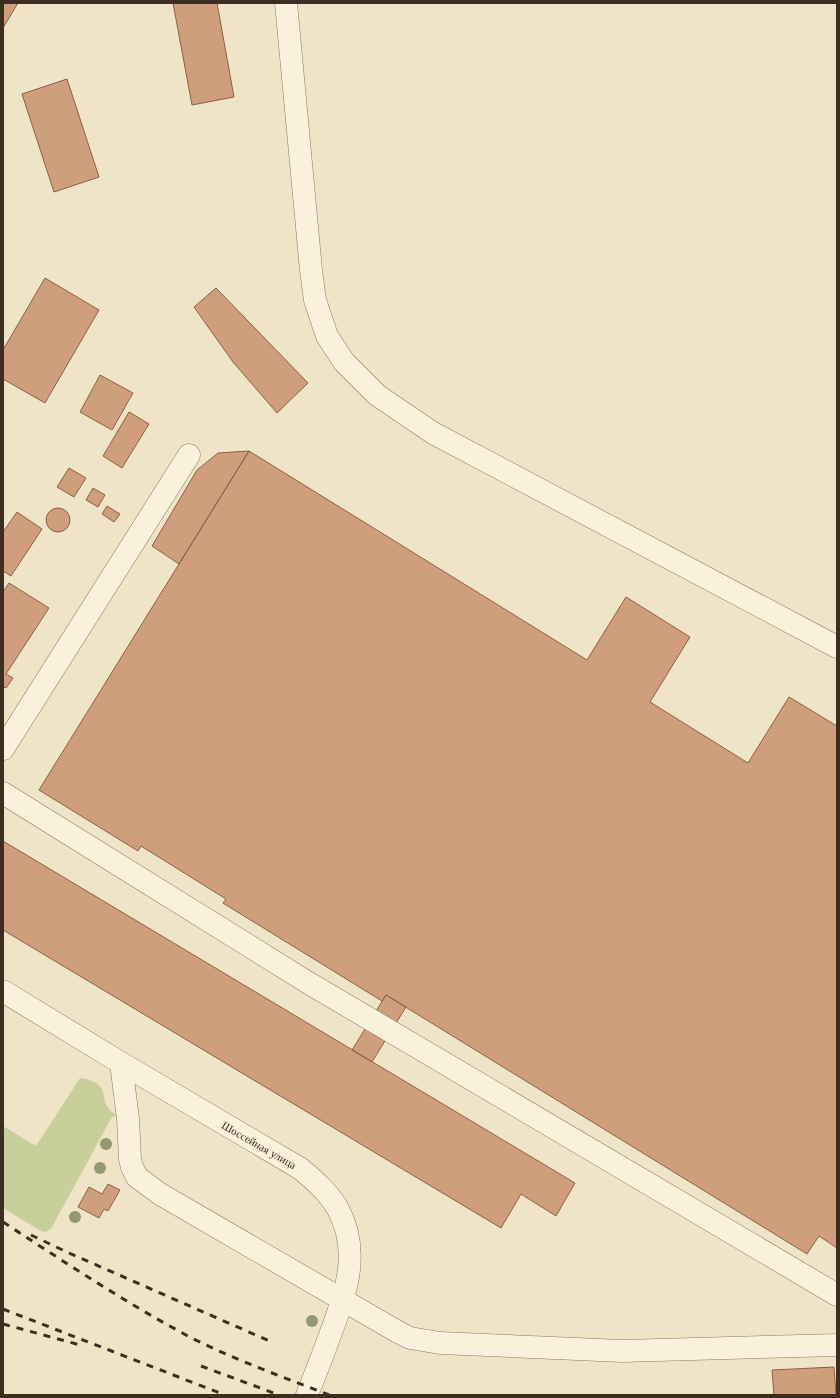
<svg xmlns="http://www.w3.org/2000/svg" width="840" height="1398" font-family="'Libre Baskerville',serif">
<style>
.green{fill:#c9cf9b}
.building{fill:#cf9f7d;stroke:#8d5f41}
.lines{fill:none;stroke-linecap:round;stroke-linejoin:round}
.minor-casing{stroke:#8d765c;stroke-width:23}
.minor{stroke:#faf1dc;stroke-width:22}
.rail{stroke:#3d2e20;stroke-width:3;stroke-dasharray:7 7;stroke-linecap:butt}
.tree{fill:#96986f}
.labels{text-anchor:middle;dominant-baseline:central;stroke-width:3;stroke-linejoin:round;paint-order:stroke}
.street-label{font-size:11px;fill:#3d2e20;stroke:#f7eed8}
</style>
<rect width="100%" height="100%" fill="#f0e4c8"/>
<path class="green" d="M80,1078C84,1078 88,1079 92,1081C109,1088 100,1100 110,1110C112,1112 115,1114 118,1116L112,1117L51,1229L46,1232L41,1231L3,1208V1126L36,1146Z"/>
<path class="building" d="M3,3H18L3,28Z
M173,3H217L234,97L192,105Z
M67,79L99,177L54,192L22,94Z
M45,278L99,310L45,403L3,379V350Z
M216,288L308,383L277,413L233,362L194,307Z
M100,375L133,393L112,430L80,412Z
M129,412L149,424L122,468L103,456Z
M249,451L587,660L626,597L690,637L650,702L748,763L789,697L837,726V1248L819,1236L807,1254L386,995L382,1001L223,903L226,899L141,846L138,851L39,790Z
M249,451L179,564L152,546L197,470L218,453Z
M69,468L86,478L74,497L57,487Z
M93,488L105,495L98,507L86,500Z
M107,506L120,514L114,522L102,514Z
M46 520a12 12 0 1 1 24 0a12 12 0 1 1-24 0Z
M17,512L42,529L11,576L3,571V532Z
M9,583L49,608L6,674L13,678L6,688L3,687V592Z
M3,841L575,1183L556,1216L521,1194L501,1228L3,930Z
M386,995L406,1007L372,1062L352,1050Z
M108,1184L120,1190L108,1211L104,1209L99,1218L78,1207L89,1187L102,1194Z
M834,1367L836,1395H774L772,1370Z"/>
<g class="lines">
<g class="minor-casing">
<path id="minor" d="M286,3L311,270L315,300L327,336L344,362L377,395L433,433L837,647
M3,749L189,455
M3,793L307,982L837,1295
M3,991L121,1063L301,1169C315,1181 329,1193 338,1209C361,1252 346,1293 330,1335C323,1355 315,1375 307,1395
M121,1063L128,1119L130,1159L132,1167L137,1177L160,1194L398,1332L410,1338L440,1343L622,1351L837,1345"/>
</g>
<use href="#minor" class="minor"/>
<path class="rail" d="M3,1222C63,1261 123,1301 186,1335C232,1359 281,1376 329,1395
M31,1235L69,1253L274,1343
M3,1309L225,1395
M3,1324L84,1346
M201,1366L279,1395"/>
</g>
<g class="tree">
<circle cx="106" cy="1144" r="6"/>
<circle cx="100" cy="1168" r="6"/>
<circle cx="75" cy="1217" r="6"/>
<circle cx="312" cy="1321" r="6"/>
</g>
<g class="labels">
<g class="street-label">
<text transform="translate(259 1145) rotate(30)">Шоссейная улица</text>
</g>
</g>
<rect width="840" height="1398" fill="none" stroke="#3d2e20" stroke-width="8"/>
</svg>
